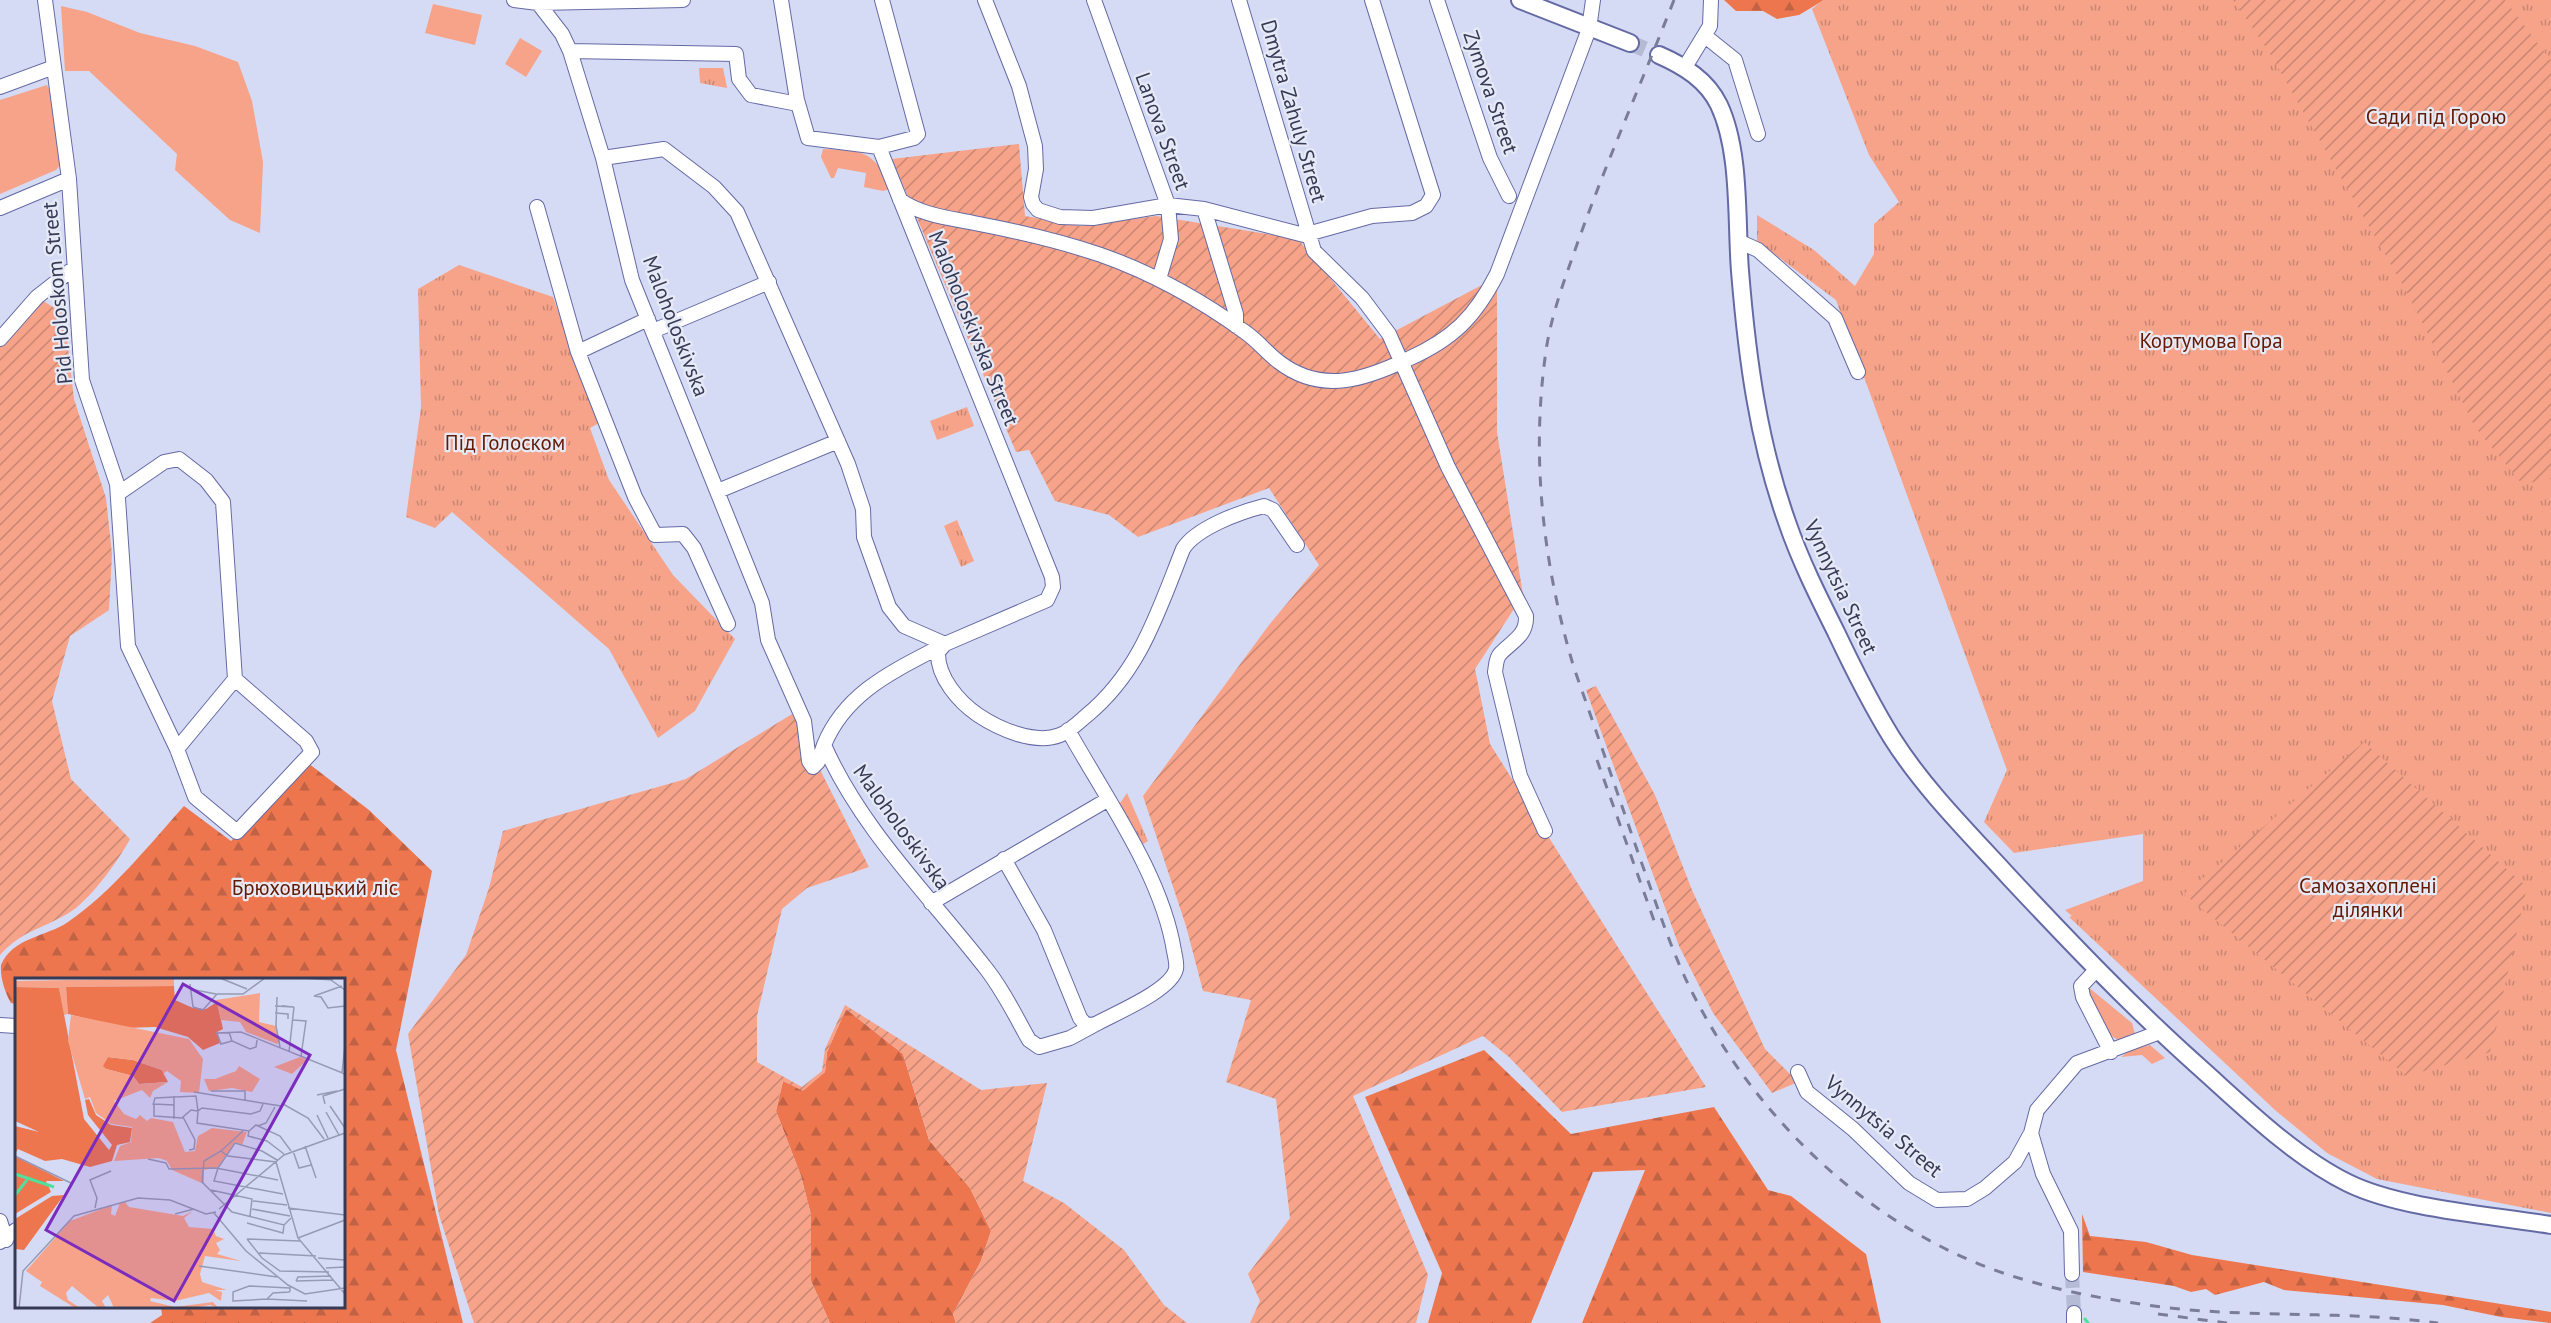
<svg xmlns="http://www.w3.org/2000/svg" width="2551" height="1323" font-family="'PT Sans',sans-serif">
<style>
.grass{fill:#f6a389}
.forest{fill:url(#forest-firs)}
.park{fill:url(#park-tufts)}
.garden{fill:url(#garden-furrows)}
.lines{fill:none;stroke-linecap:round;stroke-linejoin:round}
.stream{stroke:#52df9b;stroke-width:3}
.minor-tunnel{stroke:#b6bbd5;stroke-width:14;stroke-dasharray:14 7;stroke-linecap:butt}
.major-tunnel{stroke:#b6bbd5;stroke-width:16;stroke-dasharray:16 8;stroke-linecap:butt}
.minor-casing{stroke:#646aa4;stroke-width:16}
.major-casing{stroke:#646aa4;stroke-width:20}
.minor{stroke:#fff;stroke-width:14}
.major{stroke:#fff;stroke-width:16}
.rail{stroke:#7a7d97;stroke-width:3;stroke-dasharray:10 10;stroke-linecap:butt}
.labels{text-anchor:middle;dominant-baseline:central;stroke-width:4.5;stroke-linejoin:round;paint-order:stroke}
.street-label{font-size:21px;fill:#373a54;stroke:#e6e9f6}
.park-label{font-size:21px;fill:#641a00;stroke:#e6e9f6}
.inset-river{fill:none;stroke:#52df9b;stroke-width:3}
.inset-road{fill:none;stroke:#969bb5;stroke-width:1.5}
.view{fill:#7b2cbf;fill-opacity:0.15;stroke:#7b2cbf;stroke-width:3}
.inset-edge{fill:none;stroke:#373a54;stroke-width:3}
</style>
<defs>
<pattern id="forest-firs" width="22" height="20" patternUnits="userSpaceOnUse" patternTransform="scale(1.5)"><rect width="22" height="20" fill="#ed764f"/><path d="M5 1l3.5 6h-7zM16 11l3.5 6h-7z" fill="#c16244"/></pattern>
<pattern id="park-tufts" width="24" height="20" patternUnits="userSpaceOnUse" patternTransform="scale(1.5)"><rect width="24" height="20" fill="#f6a389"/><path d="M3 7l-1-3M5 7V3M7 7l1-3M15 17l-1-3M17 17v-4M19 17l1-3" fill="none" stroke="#c88673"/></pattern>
<pattern id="garden-furrows" width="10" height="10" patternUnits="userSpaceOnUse" patternTransform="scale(1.5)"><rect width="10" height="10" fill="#f6a389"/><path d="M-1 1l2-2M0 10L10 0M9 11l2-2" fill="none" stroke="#c88673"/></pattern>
</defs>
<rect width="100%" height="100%" fill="#d6dbf5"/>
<path class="grass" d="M433,4L482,15L475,45L425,33Z
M61,6L87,12L140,33L195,46L238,62L252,101L263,162L260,233L230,220L175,170L177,154L89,71H65Z
M520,38L542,51L526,77L505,64Z
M47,85L53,97L62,163L56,170L0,194V100Z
M823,149C866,151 871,150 893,188L883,191L864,187L866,173L838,168L834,178H831L821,157Z
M2087,986L2132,1023L2135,1034L2123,1042C2101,1035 2092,1007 2087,986Z
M2150,1045L2165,1058L2152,1064L2142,1055L2121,1057L2130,1050Z"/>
<path class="forest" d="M1724,0H1824L1799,15L1777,19L1763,11H1736Z
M308,763L369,810L432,871L396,1050L463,1323H150L162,1315L161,1307L344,1306V980H16V1004L11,1003C5,992 0,978 1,965C13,937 46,937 68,922C113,891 148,846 184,806L231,841Z
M846,1009L903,1054L929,1140L970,1188L991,1231L981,1261L953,1314L956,1323H830L811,1281V1215L801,1176L776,1111L783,1081L803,1090L825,1072L827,1052Z
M1484,1050L1571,1134L1714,1107L1768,1190L1791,1196L1866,1254L1881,1323H1582L1645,1170L1593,1172L1531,1323H1428L1442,1273L1365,1097Z
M2082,1214L2090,1236L2146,1242L2192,1255L2551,1312V1323L2501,1317L2443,1305L2284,1290L2264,1282L2215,1295L2206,1289L2191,1292L2174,1286L2083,1272Z"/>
<path class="park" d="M1823,0H2551V1213L2377,1179L2327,1153L2275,1110L2069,917L2072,916L2065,910L2143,881V834L2014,853L1984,822L2007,770L1836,300L1757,241V215L1814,250L1855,286L1874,254V224L1899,202L1869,155L1812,9Z
M699,68H723L727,88L700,83Z
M459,265L553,297L599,423L590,428L609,480L673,575L735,639L695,711L658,738L609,649L452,512L435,528L406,517L421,407L418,289Z
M967,407L974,426L937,440L930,421Z
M957,520L974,561L961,567L944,526Z
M1127,793L1148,841L1140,846L1118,806Z"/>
<path class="garden" d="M2233,0H2505L2551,61V479L2522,484L2475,427L2405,289L2269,52Z
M1019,144L1025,216L1080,226L1156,216L1298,239L1380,339L1497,277V432L1523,595L1475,669L1490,744L1706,1087L1562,1112L1509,1057L1483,1036L1353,1096L1428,1275L1416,1323H1250L1260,1301L1248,1274L1290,1218L1276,1099L1226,1082L1251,1000L1203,991L1186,926L1143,796L1269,625L1319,565L1269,488L1138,537L1109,515L1055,501L1029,450L1016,452L892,159Z
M37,297L64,314L74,399L106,498L112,554L109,610L70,636L52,701L71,779L130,839C119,860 88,903 67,914C40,930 23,930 0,955V340Z
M1596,686L1655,795L1692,890L1765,1049L1798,1082L1772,1093L1713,1013L1679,946L1586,690Z
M792,714L869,867L807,888L782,909L757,1016V1062L802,1087L822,1071L825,1049L845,1005L981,1090L1047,1083L1023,1181L1064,1203L1124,1250L1164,1305L1187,1323H956L953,1314L981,1261L991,1231L970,1188L929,1140L903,1054L846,1009L827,1052L825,1072L803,1091L783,1081L776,1111L801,1176L811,1215V1281L830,1323H474L439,1215L408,1034L466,955L489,888L503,831L686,779Z
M2364,742L2527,887L2490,1052L2407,1076L2184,894Z"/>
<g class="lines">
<path class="stream" d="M2085,1319L2088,1323"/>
<path class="minor-tunnel" d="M2072,1274L2074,1313"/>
<path class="major-tunnel" d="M1630,43L1659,55"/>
<g class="minor-casing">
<path id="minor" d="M45,0L69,179L82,380L117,484L128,646L177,749L195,797L237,832L312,752L306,741L235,679
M514,0L538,3L683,0
M985,0L1019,86L1035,146L1036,169L1031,197L1033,204L1038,210L1060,217L1093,218L1168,205L1204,209L1304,235L1372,216L1412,213L1426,206L1433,195L1372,0
M1094,0L1168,205L1171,239L1159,279
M1239,0L1314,251L1362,298L1389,334L1448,467L1526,616C1527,636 1512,641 1500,654C1496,658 1496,666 1495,672L1520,776L1545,831
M1437,0L1490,158L1509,196
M538,3L562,34L570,51L603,158L632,280L762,603L768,640L804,721L809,761L813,767L818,762L824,745
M1705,36L1735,60L1758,134
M570,51L736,54L739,79L751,95L798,104
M1685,67L1710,26L1711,0
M0,87L54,67
M879,147L914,138L918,134L882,0
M603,158L664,149L714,187L737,212L848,464L863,509L864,537L889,607L904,626L945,644L1047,600L1053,587L1052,577L879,147L808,138L797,100L781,0
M900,200C921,215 949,218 974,223C1016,231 1060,241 1101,255C1152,273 1202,301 1245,332C1258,341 1267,353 1279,362C1322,395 1366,379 1408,359C1453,339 1475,317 1497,274L1589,29L1593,0
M537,207L578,352
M0,208L69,179
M1204,209L1236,314V326
M1738,241L1758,250L1835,318L1858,372
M648,319L578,352L635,497L655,535L683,534L694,548L728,624
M653,331L769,282
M0,339L37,297L74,268
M718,491L838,441
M119,493L164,462L179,459L206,480L223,502L235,679L177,749
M1004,859L1044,930L1080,1018L1085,1024L1094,1025C1113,1014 1171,991 1176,969C1177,964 1175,956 1174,951C1162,875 1105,797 1068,730
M931,903L1107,800
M2097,969L2081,986L2083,997L2111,1052
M0,1025L16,1026
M1094,1025L1070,1038L1039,1047L1029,1040C1015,1015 1002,988 984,966C928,894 861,829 824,745C846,691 896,670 945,644L938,652C937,677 959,702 978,715C999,729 1035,745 1060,735C1070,731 1078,723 1086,716C1140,672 1158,612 1183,549C1196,528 1240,512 1264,506L1273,510L1297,545
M1798,1072L1807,1092L1853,1129L1909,1183L1937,1200L1967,1199L1985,1188L2015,1162L2031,1133L2037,1110L2077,1063L2160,1032
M2031,1133L2043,1174L2071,1231L2072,1274
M0,1221L6,1240
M0,1242L16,1230
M2074,1313V1323"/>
</g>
<g class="major-casing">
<path id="major" d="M1520,0L1630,43
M1659,55C1684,66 1707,80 1719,105C1741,152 1736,220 1740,271C1747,357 1758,441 1787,522C1800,560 1818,596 1836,632C1853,668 1871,704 1892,738C1925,790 1969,833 2010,878C2070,942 2131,1006 2197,1065C2242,1105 2293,1156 2348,1183C2401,1209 2491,1215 2551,1225"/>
</g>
<use href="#minor" class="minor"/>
<use href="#major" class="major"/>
<path class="rail" d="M1674,0C1643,79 1609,156 1580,236C1566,276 1550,316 1545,358C1531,463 1544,568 1574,668C1597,733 1619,798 1642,864C1658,908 1672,953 1693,994C1758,1121 1872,1230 2009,1275C2049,1288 2092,1297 2134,1303C2234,1320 2337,1309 2438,1323
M1597,760L1657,929
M2158,1314L2227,1323"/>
</g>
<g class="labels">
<g class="street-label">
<text transform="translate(1491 92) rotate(71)">Zymova Street</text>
<text transform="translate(1294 111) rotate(74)">Dmytra Zahuly Street</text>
<text transform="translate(1163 131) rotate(70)">Lanova Street</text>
<text transform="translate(57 293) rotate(-95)">Pid Holoskom Street</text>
<text transform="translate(676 326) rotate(69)">Maloholoskivska</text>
<text transform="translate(974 328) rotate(68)">Maloholoskivska Street</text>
<text transform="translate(1841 587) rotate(65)">Vynnytsia Street</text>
<text transform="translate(902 827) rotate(54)">Maloholoskivska</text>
<text transform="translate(1884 1126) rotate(40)">Vynnytsia Street</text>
</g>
<g class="park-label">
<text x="2436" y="116">Сади під Горою</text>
<text x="2211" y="340">Кортумова Гора</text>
<text x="505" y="442">Під Голоском</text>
<text x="2368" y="885">Самозахоплені<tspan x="2368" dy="24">ділянки</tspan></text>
<text x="315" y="887">Брюховицький ліс</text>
</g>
</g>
<g transform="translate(15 978)">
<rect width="330" height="330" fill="#d6dbf5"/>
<path d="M159,0V8L51,9L53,36L49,37L44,10L0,9V3ZM285,79L292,82L277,96L259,89Z" fill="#f6a389"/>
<path d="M159,8L160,22L178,30L191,31L202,24L208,51L202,54L205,65L188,72L173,59L140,49L110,50L53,36L51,9ZM0,9L44,10L69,141L94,172L97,167L73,137L70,122L74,121L81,137L96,147L117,150L115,164L102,167L97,183L75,189L47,181L30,183L3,171L0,176V148L24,154L0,143ZM93,79L118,82L147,92L153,104L124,106L118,98L91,91L87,88ZM0,178L49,203H31L36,214L0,236ZM49,217L9,272L0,271V241L37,218Z" fill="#ed764f"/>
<path d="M224,88L245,101L237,114L217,110L194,113L189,101H200L221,93ZM110,224L114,229L168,238L178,233L169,240L174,249L198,251L201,258L209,261L201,265L205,272L202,276L226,283L190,278L185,296L188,309L207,314L206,323L194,315L160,323L136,320L135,323L160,329L198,324L203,330L195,327L177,330H99L93,317L87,323L91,330H84L57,308L51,315L53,322L65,330H60L25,308L27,304L11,293L55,243L97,227L96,236L100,238L105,225Z" fill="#f6a389"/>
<path d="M245,15L244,44L261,48L265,64L262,66L231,54L225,44L206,42L201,22ZM56,37L174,61L188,81L184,115L165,114L166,103L152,93L148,96L153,104L138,113L135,120L127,112L99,123L109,136L121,141L125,137L132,143L136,140L158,144L170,174L180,173L183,158L197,150L232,154L227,167L220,164L203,189L189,192V206L157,192L152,183L144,180L99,183L105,168L116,164L117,149L96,146L81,135L75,119L70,121L53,63ZM93,79L118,82L147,92L153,104L124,106L118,98L91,91L88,88ZM92,239L97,265L75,273L61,260L63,251ZM183,291L187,304L212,312H179L147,320L134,317L123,323L110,307L114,294Z" fill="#f6a389" fill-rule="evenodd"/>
<path class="inset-river" d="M0,196L39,209M0,217L12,202"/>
<path class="inset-road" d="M205,0L232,11M288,0L318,2M313,0L330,12M175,6L178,29L188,32L202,16H228L250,0M327,8L299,18L306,19L313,30L330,28M175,11L201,16M262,19L261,48L265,69M260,28L278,29H279L267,28M260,35L273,36V41M278,42L291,43L286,78M214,54L217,63L235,71L241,69L242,62M217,63L206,66L202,55L226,54L330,96M274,74L279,29M327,95L330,67M196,113H230V122M179,114L266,128M302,117L322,113M159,118V141M248,126L245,133L236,136L187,130L183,133L182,145L234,153L241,147L265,158L276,173M268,126L293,140L309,161M310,126L308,118L330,111M138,127L140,120L181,118L183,133L176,132L168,139L180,162L179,171L174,172M159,127L139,126V138L168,140M315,128L330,150M311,134L324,157M302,137L313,160M243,148L251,145L260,129M254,152L273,117M228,153L206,173L189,183L187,204L217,234L269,247L276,240M234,153L233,158L252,163L269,176M290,168L301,200M206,173L213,178L261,184L283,260L330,316M278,173L284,190L296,187M0,178L58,206M133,181L151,185L154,191L201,190L263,202M262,182L247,173L220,165L203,190L199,203L268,216M196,212L237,221L235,238M238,223L272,227M80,230L82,220L75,202L96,193M273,230L330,237M204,231L269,177L330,155M237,231L275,238M199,235L231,273L273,307L290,316L330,310M160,236L179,231M232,245L268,255L269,247M283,260L330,242M232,261L247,280L265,293L314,294M232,261L285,263M244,275L301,278M303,280L330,282M184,288L262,299M311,290L330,289M281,303L283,299L316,298M281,303L318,302M275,310L234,308L218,314V323L252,321L258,315L274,314L275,313V308M252,321L292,323M4,330L8,293L59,238L123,220L155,222L191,236L201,234"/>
<path class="view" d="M168,6L295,77L159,323L31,252Z"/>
<rect width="330" height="330" class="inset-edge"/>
</g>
</svg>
